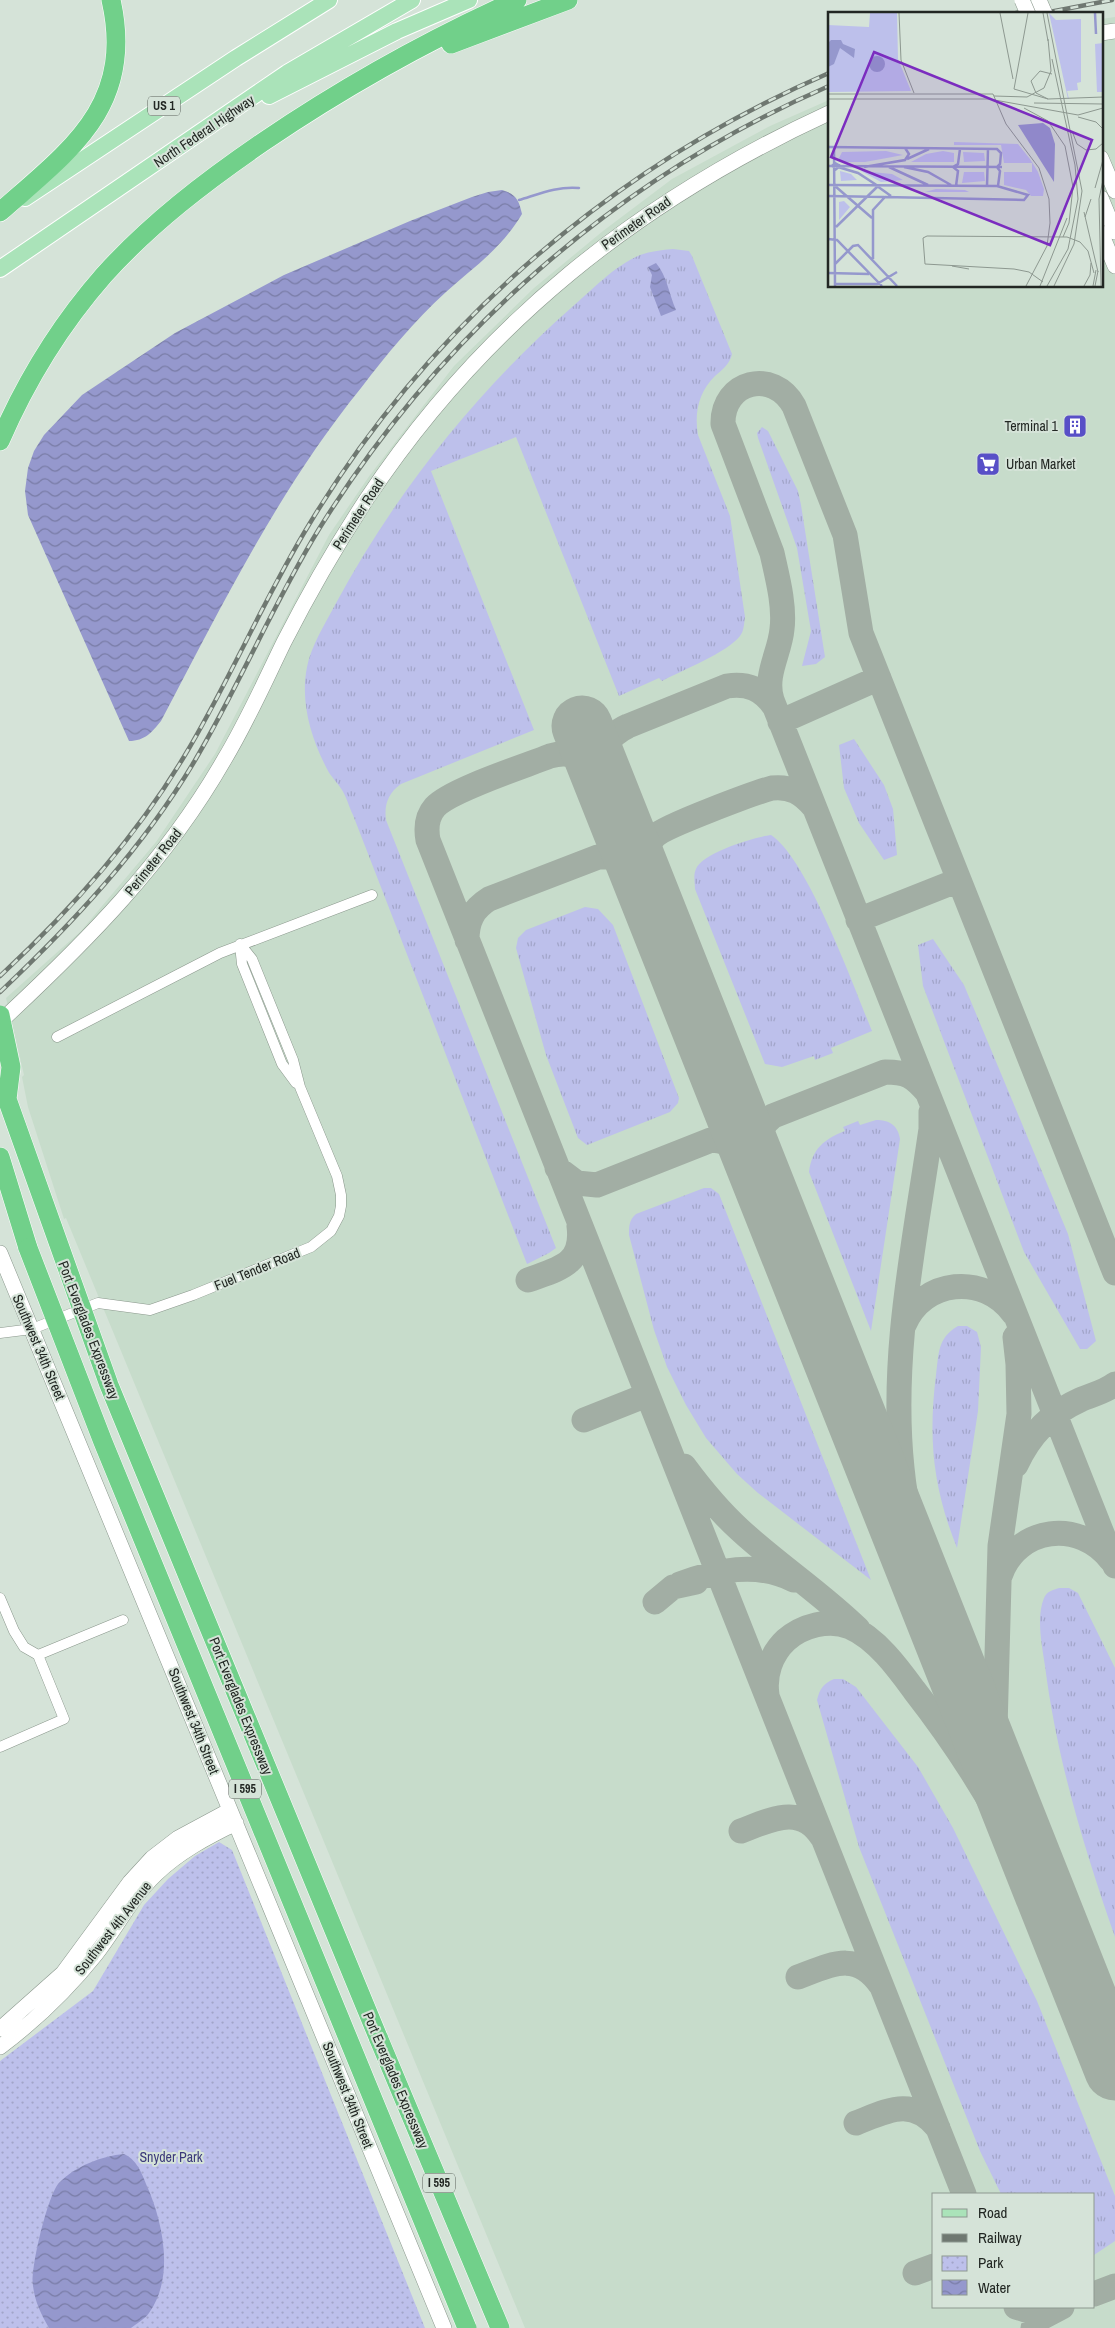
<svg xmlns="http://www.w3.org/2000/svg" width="1115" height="2328" font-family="'Archivo Narrow',sans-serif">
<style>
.built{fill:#c7dccb;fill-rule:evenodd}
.grass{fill:url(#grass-tufts)}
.park{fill:url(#park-dots)}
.water{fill:url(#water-waves)}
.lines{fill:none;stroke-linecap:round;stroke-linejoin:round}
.stream{stroke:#9598cd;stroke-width:2.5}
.taxiway{stroke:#a2aea4;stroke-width:25}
.runway{stroke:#a2aea4;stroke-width:61}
.street-casing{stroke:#8a978c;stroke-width:11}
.secondary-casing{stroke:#8a978c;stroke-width:16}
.primary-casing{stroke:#fff;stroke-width:18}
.highway-casing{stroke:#fff;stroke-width:20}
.street{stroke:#fff;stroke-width:10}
.secondary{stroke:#fff;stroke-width:15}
.primary{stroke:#aae3b9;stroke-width:16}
.highway{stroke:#71d08a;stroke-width:19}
.rail-casing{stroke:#6f7871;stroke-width:4.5}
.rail{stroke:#d5e3d8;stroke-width:2.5;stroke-dasharray:8;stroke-linecap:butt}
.secondary-bridge-casing{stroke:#8a978c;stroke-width:16;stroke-linecap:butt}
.highway-bridge-casing{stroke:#fff;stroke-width:20;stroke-linecap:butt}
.secondary-bridge{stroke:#fff;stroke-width:15}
.highway-bridge{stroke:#71d08a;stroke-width:19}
.labels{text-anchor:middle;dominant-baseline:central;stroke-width:4;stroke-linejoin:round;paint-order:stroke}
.shield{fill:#d5e3d8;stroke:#585f59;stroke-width:1}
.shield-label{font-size:12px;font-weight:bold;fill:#222723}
.street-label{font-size:14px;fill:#222723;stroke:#d5e3d8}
.poi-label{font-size:14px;fill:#222723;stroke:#d5e3d8;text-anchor:end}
.park-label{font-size:14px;fill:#3c3a7b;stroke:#d5e3d8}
.inset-river{fill:none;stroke:#9598cd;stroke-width:2.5}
.inset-road{fill:none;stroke:#8d9890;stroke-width:1}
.view{fill:#7b2cbf;fill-opacity:0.15;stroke:#7b2cbf;stroke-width:2.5}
.inset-edge{fill:none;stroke:#222723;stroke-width:2.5}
</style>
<defs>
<pattern id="grass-tufts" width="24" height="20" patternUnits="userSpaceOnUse" patternTransform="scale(1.25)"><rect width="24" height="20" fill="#bdc0eb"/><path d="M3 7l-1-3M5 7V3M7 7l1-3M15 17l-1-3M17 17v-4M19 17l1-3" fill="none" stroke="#a2a5c9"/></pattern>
<pattern id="park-dots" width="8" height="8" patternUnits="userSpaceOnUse" patternTransform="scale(1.25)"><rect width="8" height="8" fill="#bdc0eb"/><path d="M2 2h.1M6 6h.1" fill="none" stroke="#a2a5c9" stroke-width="1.8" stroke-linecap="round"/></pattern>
<pattern id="water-waves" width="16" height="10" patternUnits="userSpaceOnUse" patternTransform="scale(1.25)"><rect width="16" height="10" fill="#9598cd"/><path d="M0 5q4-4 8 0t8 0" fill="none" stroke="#797ca6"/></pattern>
</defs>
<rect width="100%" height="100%" fill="#d5e3d8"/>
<path class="built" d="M1115,17V2328H525L66,1218L64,1219L28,1107L22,1077L24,1075L6,998L81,931L156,842L215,754L329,535L370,475L454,366L534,288L603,231L672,179L770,126L829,100V286H1101V19ZM934,2194H1094V2307H934Z"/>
<path class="grass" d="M673,249L689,251L692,256L732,354C730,364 722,370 715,376C699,392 694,412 698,435L730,516L745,617C744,624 744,631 740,636C728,652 681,671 662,681L659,678L619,696L516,437L431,471L534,730L401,784C388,793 384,805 386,820L556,1248L549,1253L527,1264L353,815C349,807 347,798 342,790C338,783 331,777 327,769C311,738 300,702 307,667C311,646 325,624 335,605C395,493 476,392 571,308C592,290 614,266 640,255C651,251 662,250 673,249Z
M762,427L768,431L798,491L801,505L825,657L816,664L802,666L811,631L797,548L758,438L757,433Z
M854,739L884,785L893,809L897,855L884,860L859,823L844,788L839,745Z
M771,835C807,858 854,987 872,1031L831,1048L833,1053L815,1060L814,1056L782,1067L765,1064L695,889C695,882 693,875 696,869C702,853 755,837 771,835Z
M585,907L598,909L613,925L679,1098L678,1103L670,1112L587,1145L578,1138L546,1055L516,948L518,938L526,930Z
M933,939L964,985L1068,1234L1096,1341L1087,1349H1080L1024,1252L923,986L918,945Z
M876,1120C889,1120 898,1125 900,1139L871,1331L809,1172C812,1149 824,1139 845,1131L843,1127L858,1121L860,1125Z
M704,1188H711L719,1194L871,1580L758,1493L737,1474L706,1438L686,1405L667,1367L654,1330L629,1235C629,1226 629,1220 636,1214Z
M958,1326H967L977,1332L981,1347L978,1411L957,1548C933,1488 928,1439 936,1375C939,1354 937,1338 958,1326Z
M1059,1588H1069L1078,1593L1115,1668V1937C1084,1848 1057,1760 1045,1666C1042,1646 1036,1617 1044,1598C1047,1591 1053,1590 1059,1588Z
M834,1679H843L856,1687L918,1767L953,1828L1037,2001L1115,2196V2241L1094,2255V2194H1001L980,2151L859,1847L817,1700C820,1688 823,1684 834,1679Z"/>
<path class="park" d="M219,1842L232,1850L425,2328H0V2061L93,1991L144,1905L168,1879L195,1856Z"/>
<path class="water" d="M502,190C516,194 519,200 522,214C501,249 475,266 446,292C414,321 387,354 361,388C279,489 221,607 161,721C152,732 145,741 129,741L28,515L25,491L28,468L34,451L44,435L82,395L175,333L284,275L410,221L472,197L488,192Z
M656,263C667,276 669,294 676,310L661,316L650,287L652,275L648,267Z
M124,2154C136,2159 142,2173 146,2184C163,2221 175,2277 149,2313C145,2319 137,2323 131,2328H49C41,2314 35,2302 33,2286C30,2269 48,2194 59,2183C75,2166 102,2156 124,2154Z"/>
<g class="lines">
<path class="stream" d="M519,200C539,194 557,186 579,188"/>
<path class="taxiway" d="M780,722L879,678
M603,777C588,760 573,749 550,756C525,766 450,790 435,807C427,816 426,829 428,840L964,2194
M603,777C599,754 606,736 628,726L727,686C748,683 762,689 774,706
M643,879C641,862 643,848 655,836C665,826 754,793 772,788C791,786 802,793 814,807
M858,920L959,880
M467,940C467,921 473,909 489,899L598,857H610L623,862L643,879
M931,1112V1129C915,1241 890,1354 902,1468C907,1521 923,1571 938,1622
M557,1168L577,1183L597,1185L711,1140C736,1141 746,1154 759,1173
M760,1175C754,1151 752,1133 773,1116L885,1072C907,1072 913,1076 927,1092
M1115,1273L861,633L845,535L794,406C773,368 722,381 723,424L772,553C777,576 785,605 782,629C780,653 764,675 772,700L1115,1566
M528,1280C558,1269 584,1265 579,1226
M904,1325C923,1279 984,1273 1013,1313
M584,1420L647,1395
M1016,1465C1029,1436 1051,1413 1080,1400C1091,1395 1105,1392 1115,1384
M684,1466C701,1489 719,1511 740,1530C778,1565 821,1593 858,1629
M1000,1576C1017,1526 1080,1519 1111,1560
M680,1584C717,1570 756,1561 794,1580
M655,1602L673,1587L696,1582
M767,1695C764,1675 771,1654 786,1640C802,1626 829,1618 850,1627C876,1638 898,1668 914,1690C946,1731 975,1774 1000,1819C1032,1876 1057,1935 1085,1993
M994,1765L1000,1546L1019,1414L1018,1364L1015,1337
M741,1831C770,1820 801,1803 822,1837
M798,1977C830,1965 856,1950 880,1984
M856,2123C887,2111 912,2096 938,2128
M915,2273L934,2266
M1094,2294L1115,2286
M1016,2307L1035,2313L1049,2312
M1033,2328L1041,2318L1062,2307"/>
<path class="runway" d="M582,726L1115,2070"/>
<g class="street-casing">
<path id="street" d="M240,945L242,964L282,1064L296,1083
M57,1037L220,953L372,895
M0,1333L32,1329L98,1303L150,1310L193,1295L311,1247L331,1231L339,1216L341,1206V1195L337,1176L300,1087L293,1060L252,959L240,944
M0,1598L14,1631L24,1647L38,1655L64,1719L0,1747
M38,1655L123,1620"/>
</g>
<g class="secondary-casing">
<path id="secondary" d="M1101,33L1115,31
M1101,158L1115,191
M1101,198L1115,232
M1101,233L1115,266
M0,1022C86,942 165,863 224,760C247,722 265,681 284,642C309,593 336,546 366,500C483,324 638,201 829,113
M0,1253L444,2328
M0,2029L63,1973L130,1882L152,1858L178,1838L230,1810
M0,2047C36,2020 68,1989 96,1954C116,1928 132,1897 156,1874C179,1852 207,1837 236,1823"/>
</g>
<g class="primary-casing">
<path id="primary" d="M269,96L397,31L469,0
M25,198L236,58L329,0
M0,269L287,73L412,0"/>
</g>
<g class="highway-casing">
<path id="highway" d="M451,44L568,0
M0,212C70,150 135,106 111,0
M0,441C26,381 61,324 104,275C151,223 206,181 263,142C344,87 428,40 517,0
M0,1157L28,1248
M378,2037L500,2328"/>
</g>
<use href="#street" class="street"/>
<use href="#secondary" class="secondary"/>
<use href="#primary" class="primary"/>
<use href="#highway" class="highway"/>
<g class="rail-casing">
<path id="rail" d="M1012,14L1047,6
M1039,14L1112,0
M0,976C71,910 135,839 185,755C230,680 264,598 310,523C431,323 614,166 829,73
M0,992C73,923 142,849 194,762C239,686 273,604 319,529C441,333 617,178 829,86"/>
</g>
<use href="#rail" class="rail"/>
<g class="secondary-bridge-casing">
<path id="secondary-bridge" d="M1022,0L1028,14
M1039,0L1045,14"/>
</g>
<g class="highway-bridge-casing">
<path id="highway-bridge" d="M0,1015L11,1067L7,1099L109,1385L378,2037
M28,1248L103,1442L467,2328"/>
</g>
<use href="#secondary-bridge" class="secondary-bridge"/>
<use href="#highway-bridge" class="highway-bridge"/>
</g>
<defs>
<g id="building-square" transform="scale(1.25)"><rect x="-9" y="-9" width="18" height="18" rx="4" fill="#584fc7" stroke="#d5e3d8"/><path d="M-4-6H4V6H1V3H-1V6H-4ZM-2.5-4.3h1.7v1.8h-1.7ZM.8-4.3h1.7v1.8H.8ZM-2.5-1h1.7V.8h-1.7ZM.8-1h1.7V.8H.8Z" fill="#fff"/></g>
<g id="supermarket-square" transform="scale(1.25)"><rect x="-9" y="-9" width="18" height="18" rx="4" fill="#584fc7" stroke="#d5e3d8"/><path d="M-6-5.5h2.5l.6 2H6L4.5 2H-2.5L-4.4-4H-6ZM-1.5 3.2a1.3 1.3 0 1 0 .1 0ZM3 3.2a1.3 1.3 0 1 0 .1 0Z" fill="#fff"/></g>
</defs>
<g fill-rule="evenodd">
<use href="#building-square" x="1075" y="426"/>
<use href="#supermarket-square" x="988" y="464"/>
</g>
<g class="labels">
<g class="shield">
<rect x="148" y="96.5" width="32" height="19" rx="4"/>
<rect x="229" y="1779.5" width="32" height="19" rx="4"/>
<rect x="423" y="2173.5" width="32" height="19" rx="4"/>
</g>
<g class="shield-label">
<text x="164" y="106">US 1</text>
<text x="245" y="1789">I 595</text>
<text x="439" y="2183">I 595</text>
</g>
<g class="street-label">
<text transform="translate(204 131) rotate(-34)">North Federal Highway</text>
<text transform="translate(636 223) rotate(-35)">Perimeter Road</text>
<text transform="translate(358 514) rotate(-57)">Perimeter Road</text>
<text transform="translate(153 862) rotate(-51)">Perimeter Road</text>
<text transform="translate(257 1269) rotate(-22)">Fuel Tender Road</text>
<text transform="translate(89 1330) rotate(69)">Port Everglades Expressway</text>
<text transform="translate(39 1347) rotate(67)">Southwest 34th Street</text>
<text transform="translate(241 1706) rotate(68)">Port Everglades Expressway</text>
<text transform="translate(194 1721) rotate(68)">Southwest 34th Street</text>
<text transform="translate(113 1928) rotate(-52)">Southwest 4th Avenue</text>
<text transform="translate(396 2080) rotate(67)">Port Everglades Expressway</text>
<text transform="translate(348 2095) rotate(68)">Southwest 34th Street</text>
</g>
<g class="poi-label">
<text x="1058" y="426">Terminal 1</text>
<text x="1006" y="464" text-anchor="start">Urban Market</text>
</g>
<g class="park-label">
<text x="171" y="2157">Snyder Park</text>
</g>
</g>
<g transform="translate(828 12)">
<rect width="275" height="275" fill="#d5e3d8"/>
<path d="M126,130L190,132L202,147L210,160L216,177L215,184H203L198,178L176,173V160H204V151H176L173,133H126ZM58,139L75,143L37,150H12L11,146L14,140ZM115,139L126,141V150H83L98,142ZM135,140L156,141L157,149L136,150ZM12,159L23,162L29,168L13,169ZM33,159L64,162L75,168L53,170ZM136,160H156L157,169L134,171ZM108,177L137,178L141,180H97ZM16,189L22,195L11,208V190Z" fill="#bdc0eb"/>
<path d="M221,1L228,8L253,7V70L249,71L250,78L239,79L241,87H240Z" fill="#bdc0eb"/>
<path d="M275,31V80H269L267,32Z" fill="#bdc0eb"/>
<path d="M42,1H69L70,47L83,79L0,80V13L41,15Z" fill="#bdc0eb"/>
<path d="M3,28H13L15,32L27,37L26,46L12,36L6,52L0,55V31ZM41 52a8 8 0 1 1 16 0a8 8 0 1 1-16 0ZM215,111L222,116L227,132L226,170L190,113Z" fill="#9598cd"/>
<path class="inset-river" d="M267,1L268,22M0,135L169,137L173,141L172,152L169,155L172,159L170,174M6,136L7,274M79,147L101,137M0,154L174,155M10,155L30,161L50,174M36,155L77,148L81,142L77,136M61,155L100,173M76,155L100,160L123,173M7,156L4,154L7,151L12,154L7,158M0,173L169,174L200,183L196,188L57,185L45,198V247M7,174L44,206M49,174L63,184M128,174L130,159L125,155L130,152L132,137M159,174L160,137M0,184L56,185M8,215L50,174M0,227L9,228L54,274M7,252L25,234L30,233L69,274M0,261L41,262M7,272H49L69,260"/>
<path class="inset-road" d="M71,1L73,48L86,81M172,1L185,67M200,1L186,77L220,87L275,85M215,1L220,29M219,1L254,179L246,232L226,274M0,82H165L178,112L211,156L221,187L222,211L219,234L198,274M166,84L199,85L216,76L223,59L220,27M0,87H161L250,103L275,96M220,87L208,81L203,69L212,59L224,62M206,91L275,92M196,96L220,109L237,134L245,175L241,211M250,105L268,110L275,117M244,119L249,132L258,138L268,137L275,131M267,176L275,148M256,200L270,260M257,205L263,187M235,225L241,211M124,254L141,257M215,270L201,260L186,257L97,252L95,226L99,224L239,225L252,230L260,239L266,261M212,274L239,206M219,274L240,237L250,187L247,153L224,47M256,274L262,263L263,251M265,274L268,258M267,274L270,259M273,274L271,187L275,168"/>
<path class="view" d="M46,40L264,128L222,233L3,145Z"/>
<rect width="275" height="275" class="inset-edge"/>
</g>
<rect x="932" y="2193" width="162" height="115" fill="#d5e3d8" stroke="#8d9890"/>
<rect x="942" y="2209" width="25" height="8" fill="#aae3b9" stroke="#8d9890"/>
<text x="978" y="2218" font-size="15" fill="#222723">Road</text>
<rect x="942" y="2234" width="25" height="8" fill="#6f7871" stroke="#8d9890"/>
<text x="978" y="2243" font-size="15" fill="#222723">Railway</text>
<rect x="942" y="2256" width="25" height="15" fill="url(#park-dots)" stroke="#8d9890"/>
<text x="978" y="2268" font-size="15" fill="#222723">Park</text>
<rect x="942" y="2280" width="25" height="15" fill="url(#water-waves)" stroke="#8d9890"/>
<text x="978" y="2293" font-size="15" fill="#222723">Water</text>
</svg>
